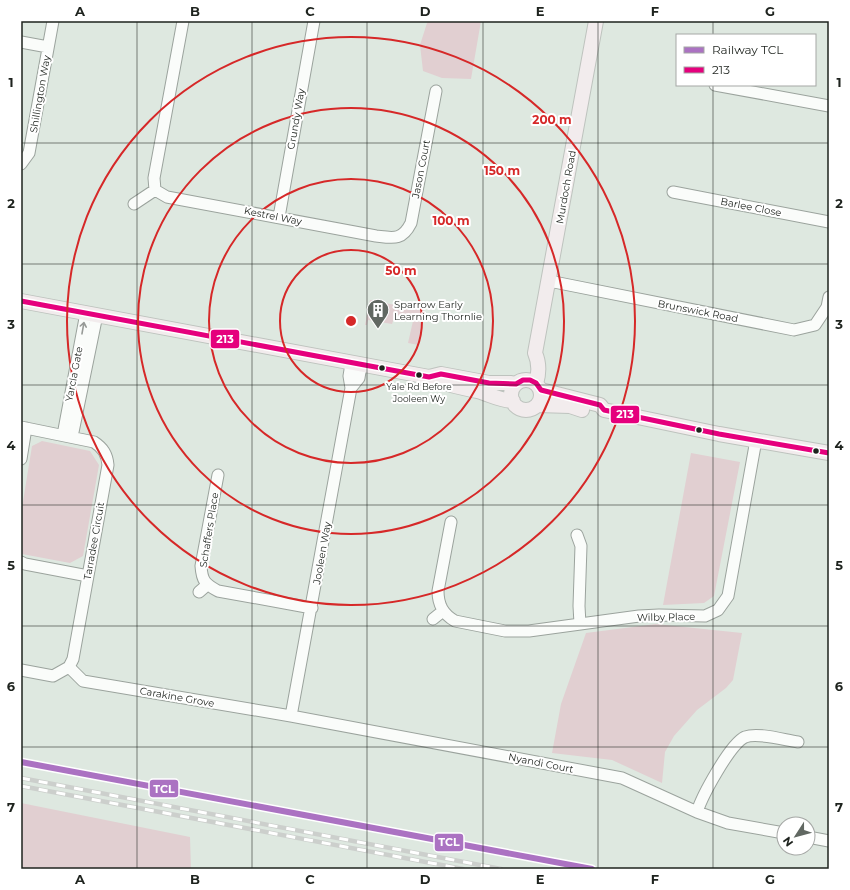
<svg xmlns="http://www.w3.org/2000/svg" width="850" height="890" font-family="Montserrat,sans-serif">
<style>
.green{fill:#e1cfd1}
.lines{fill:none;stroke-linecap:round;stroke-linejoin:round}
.minor-casing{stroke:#9ba39d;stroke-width:13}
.major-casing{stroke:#bec3be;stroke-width:16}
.minor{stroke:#fafcfa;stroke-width:11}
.major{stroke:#f2eced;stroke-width:14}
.rail-casing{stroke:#cccfcc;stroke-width:4.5}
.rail{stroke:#fff;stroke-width:3;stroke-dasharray:9;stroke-linecap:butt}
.bus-1-casing{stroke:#fff;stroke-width:8}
.bus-1{stroke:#e5007d;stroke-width:5}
.rail-1-casing{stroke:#fff;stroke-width:9}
.rail-1{stroke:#ab72c2;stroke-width:6}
.oneway{stroke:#979a97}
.grid{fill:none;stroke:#1e231e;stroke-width:1;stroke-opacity:0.55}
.ring{fill:none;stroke:#d62828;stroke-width:2}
.bus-dot{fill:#1e231e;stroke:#fff;stroke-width:1.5}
.labels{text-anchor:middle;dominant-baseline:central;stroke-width:4;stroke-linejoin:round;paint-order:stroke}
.bus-label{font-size:9px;fill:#1e231e;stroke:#fff}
.street-label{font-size:10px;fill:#1e231e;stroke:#fff}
.poi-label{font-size:10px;fill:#1e231e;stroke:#fff;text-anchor:start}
.centre{fill:#d62828;stroke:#fff;stroke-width:2}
.ring-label{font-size:12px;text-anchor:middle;font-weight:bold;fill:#d62828;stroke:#fff;stroke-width:4;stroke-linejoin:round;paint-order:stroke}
.line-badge{stroke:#fff;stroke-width:1.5}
.badge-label{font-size:11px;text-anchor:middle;font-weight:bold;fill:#fff}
.neatline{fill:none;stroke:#1e231e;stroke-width:1.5}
.grid-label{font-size:13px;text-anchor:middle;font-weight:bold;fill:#1e231e}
</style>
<rect width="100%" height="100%" fill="#dee8e0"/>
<path class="green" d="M429,21H481L471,79L442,78L423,71L420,45L427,23Z
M370,300L425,311L418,345L408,343L413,321L412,317L395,315L392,324L368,320L367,325H365Z
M42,441L90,451L99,465L83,556L70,563L22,554L21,552V514L32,446Z
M691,453L740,462L714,596L704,603L663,605Z
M656,624L742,633L733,680L726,688L697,710L674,736L665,752L662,783L612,760L552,753L561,704L586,633Z
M21,803L190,837L191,869H21Z"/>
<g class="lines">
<g class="minor-casing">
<path id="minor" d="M183,21L154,178L155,190L167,197L376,236C393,238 402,241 411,223L436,91
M21,42L48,47
M715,85L829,106
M21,164L29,153L53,21
M673,192L829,222
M134,204L155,190
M279,217L314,21
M549,281L794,330L815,325L827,307L829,297
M351,388L359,378L361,365
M21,427L94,442C103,448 107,454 108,465L73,659L69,667L53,676L21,670
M63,435L86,313
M72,437L97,315
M21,459L26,428
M218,475L201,566C202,581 205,584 218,591L312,608
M451,522L438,591C438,605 443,614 455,621L505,631H529L639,616L659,615L705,616L718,610L728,596L756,440
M577,535L581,546L579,606L580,624
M21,562L25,564L88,576
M199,592L207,585
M433,619L443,611
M69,667L83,681L291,716L622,778L697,812L728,823L784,833
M291,716L351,388L349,376L351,364
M697,812C702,796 730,744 745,737C758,732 784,740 798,742
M808,837L829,841"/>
</g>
<g class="major-casing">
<path id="major" d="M21,301L429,377C444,385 460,387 477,391C489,394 501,401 513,401
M429,377L441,374L489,383H510L516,384
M511 395a15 15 0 1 1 30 0a15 15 0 1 1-30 0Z
M536,384C539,374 539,362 535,353L596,21
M541,390L600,405L604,410L719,434L829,453
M537,405L570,406L582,410"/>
</g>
<use href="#minor" class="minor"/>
<use href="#major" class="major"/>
<g class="rail-casing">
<path id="rail" d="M21,778L501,869
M21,786L463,869"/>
</g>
<use href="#rail" class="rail"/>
<g class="bus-1-casing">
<path id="bus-1" d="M21,301L429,377L441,374L489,383L516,384L523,380H530L536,383L541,390L600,405L604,410L719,434L829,453"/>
</g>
<use href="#bus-1" class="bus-1"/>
<g class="rail-1-casing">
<path id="rail-1" d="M21,762L592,869"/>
</g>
<use href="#rail-1" class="rail-1"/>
</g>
<defs><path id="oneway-shaft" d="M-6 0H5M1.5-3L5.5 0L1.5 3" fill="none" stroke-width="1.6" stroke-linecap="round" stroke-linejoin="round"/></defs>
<use class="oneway" href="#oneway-shaft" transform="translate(83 328) rotate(-80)"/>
<path class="grid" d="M137,21V869M252,21V869M367,21V869M483,21V869M598,21V869M713,21V35M713,85V869M21,143H829M21,264H829M21,385H829M21,505H829M21,626H829M21,747H829"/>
<g class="ring">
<circle cx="351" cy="321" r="71"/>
<circle cx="351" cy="321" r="142"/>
<circle cx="351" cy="321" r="213"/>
<circle cx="351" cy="321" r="284"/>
</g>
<defs>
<g id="building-pin" transform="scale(1.15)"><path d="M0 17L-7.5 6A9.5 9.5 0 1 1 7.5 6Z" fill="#616862" stroke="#fff"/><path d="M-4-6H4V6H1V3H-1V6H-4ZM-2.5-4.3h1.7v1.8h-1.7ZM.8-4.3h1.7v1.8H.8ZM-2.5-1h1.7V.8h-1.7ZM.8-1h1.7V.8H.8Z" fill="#fff"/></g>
</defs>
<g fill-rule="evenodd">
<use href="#building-pin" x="378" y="310"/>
</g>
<g class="bus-dot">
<circle cx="382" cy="368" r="3.5"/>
<circle cx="419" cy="375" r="3.5"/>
<circle cx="699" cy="430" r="3.5"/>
<circle cx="816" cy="451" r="3.5"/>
</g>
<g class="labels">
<g class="bus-label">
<text x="419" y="386">Yale Rd Before<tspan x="419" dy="12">Jooleen Wy</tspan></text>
</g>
<g class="street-label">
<text transform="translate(40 94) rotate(-80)">Shillington Way</text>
<text transform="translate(296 119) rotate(-80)">Grundy Way</text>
<text transform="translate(421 169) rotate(-79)">Jason Court</text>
<text transform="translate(566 187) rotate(-80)">Murdoch Road</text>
<text transform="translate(751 207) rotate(11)">Barlee Close</text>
<text transform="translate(273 216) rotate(11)">Kestrel Way</text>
<text transform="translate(698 311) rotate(11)">Brunswick Road</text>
<text transform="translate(74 374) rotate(-79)">Yarcla Gate</text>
<text transform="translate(209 530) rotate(-81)">Schaffers Place</text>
<text transform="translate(94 541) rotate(-80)">Tarradee Circuit</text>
<text transform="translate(322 553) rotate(-80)">Jooleen Way</text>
<text transform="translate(666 617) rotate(-1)">Wilby Place</text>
<text transform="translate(177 697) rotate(10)">Carakine Grove</text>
<text transform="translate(541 763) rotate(11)">Nyandi Court</text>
</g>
<g class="poi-label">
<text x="394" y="304">Sparrow Early<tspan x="394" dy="12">Learning Thornlie</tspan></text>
</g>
</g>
<circle cx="351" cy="321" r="6" class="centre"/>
<g class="ring-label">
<text x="552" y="124">200 m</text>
<text x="502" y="175">150 m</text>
<text x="451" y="225">100 m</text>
<text x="401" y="275">50 m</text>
</g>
<g class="line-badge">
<rect x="210" y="329" width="30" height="20" rx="4" fill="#e5007d"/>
<rect x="610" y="405" width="30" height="19" rx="4" fill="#e5007d"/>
<rect x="149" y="779" width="30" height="19" rx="4" fill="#ab72c2"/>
<rect x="434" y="833" width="30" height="19" rx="4" fill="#ab72c2"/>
</g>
<g class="badge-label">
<text x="225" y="343">213</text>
<text x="625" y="418">213</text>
<text x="164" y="793">TCL</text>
<text x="449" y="846">TCL</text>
</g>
<rect width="850" height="890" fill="none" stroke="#ffffff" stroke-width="44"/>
<rect x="676" y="34" width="140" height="52" fill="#ffffff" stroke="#a5a7a5"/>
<rect x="684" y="47" width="20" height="6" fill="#ab72c2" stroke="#a5a7a5"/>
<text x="712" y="54" font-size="12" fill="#1e231e">Railway TCL</text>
<rect x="684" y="67" width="20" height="6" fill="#e5007d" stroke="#a5a7a5"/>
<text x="712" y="74" font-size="12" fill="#1e231e">213</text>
<g transform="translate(796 836) rotate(234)"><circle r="19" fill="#ffffff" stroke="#a5a7a5"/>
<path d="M0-3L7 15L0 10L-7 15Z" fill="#616862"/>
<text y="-6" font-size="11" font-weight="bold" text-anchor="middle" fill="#1e231e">N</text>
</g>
<rect x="22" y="22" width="806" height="846" class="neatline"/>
<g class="grid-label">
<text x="80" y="16">A</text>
<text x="195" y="16">B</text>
<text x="310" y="16">C</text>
<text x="425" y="16">D</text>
<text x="540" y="16">E</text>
<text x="655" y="16">F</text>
<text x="770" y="16">G</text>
<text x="11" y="87">1</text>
<text x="839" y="87">1</text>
<text x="11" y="208">2</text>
<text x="839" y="208">2</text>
<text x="11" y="329">3</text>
<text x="839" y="329">3</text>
<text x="11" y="450">4</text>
<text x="839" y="450">4</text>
<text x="11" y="570">5</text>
<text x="839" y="570">5</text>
<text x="11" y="691">6</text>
<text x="839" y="691">6</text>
<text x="11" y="812">7</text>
<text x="839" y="812">7</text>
<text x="80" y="884">A</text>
<text x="195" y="884">B</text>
<text x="310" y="884">C</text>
<text x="425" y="884">D</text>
<text x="540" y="884">E</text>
<text x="655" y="884">F</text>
<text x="770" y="884">G</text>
</g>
</svg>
